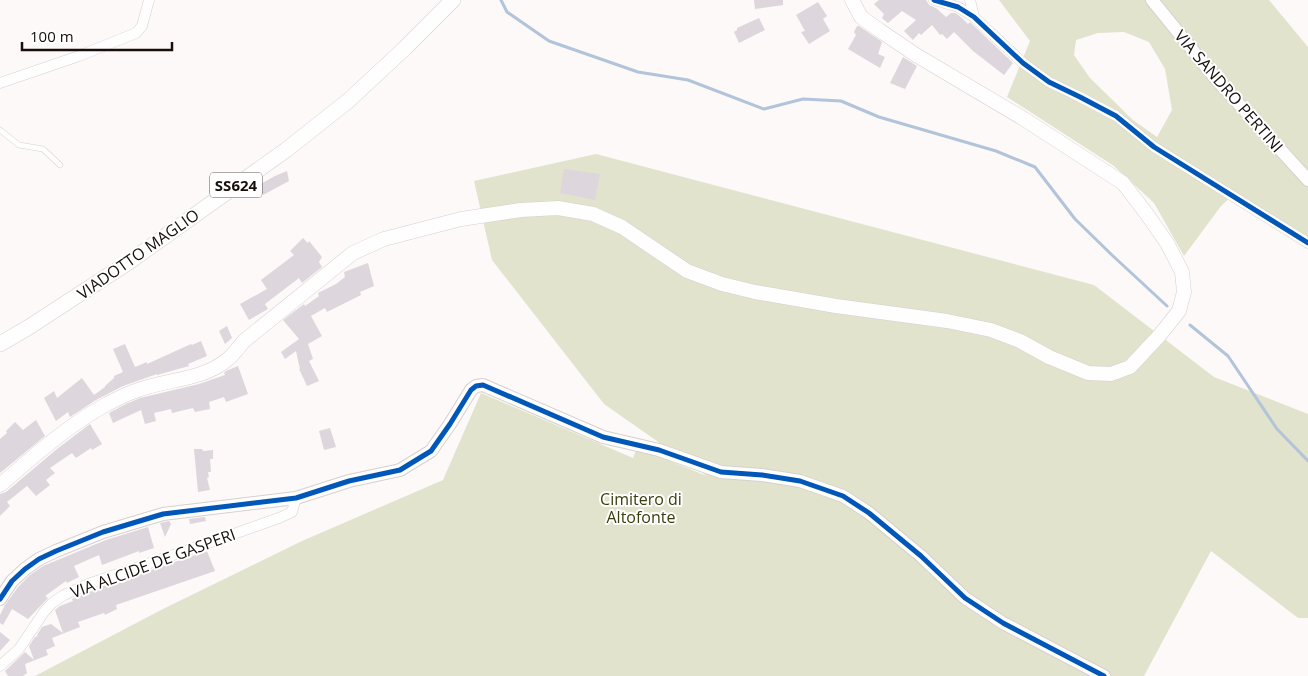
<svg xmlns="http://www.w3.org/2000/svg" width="1308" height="676" font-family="'Open Sans',sans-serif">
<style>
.green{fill:#e2e3cc;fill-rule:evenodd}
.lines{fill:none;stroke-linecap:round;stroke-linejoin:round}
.stream{stroke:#b2c4da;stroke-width:3}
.building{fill:#ddd6dc}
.service-casing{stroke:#d7d0cd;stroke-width:6}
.minor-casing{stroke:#d7d0cd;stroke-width:11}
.tertiary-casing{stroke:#d7d0cd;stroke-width:14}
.secondary-casing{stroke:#d7d0cd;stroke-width:15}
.primary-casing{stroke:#d7d0cd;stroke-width:16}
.service{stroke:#fffefe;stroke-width:5}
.minor{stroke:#fffefe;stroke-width:10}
.tertiary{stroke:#fffefe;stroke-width:12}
.secondary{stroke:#fffefe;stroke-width:14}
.primary{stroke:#fffefe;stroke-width:15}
.cycleway-casing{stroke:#fff;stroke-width:8}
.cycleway{stroke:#0057b8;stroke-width:5}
.labels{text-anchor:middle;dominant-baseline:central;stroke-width:4;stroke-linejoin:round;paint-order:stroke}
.shield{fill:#fff;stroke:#5d5654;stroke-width:1}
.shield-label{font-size:15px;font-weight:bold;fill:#180e0b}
.street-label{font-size:16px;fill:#180e0b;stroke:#fff}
.park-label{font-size:16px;fill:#3b3d0c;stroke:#fff}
</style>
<rect width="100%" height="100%" fill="#fcf9f8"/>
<path class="green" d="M999,0H1269L1308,47V237L1236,192L1221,206L1184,256L1154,203L1114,166L1007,97L1030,41ZM1124,32L1149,42L1165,69L1172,110L1157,137L1133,120L1090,78L1074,55L1076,40L1098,33Z
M596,154L1094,285L1214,377L1308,414V618H1298L1211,551L1144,676H35L163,609L302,541L443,480L481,393L633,458L637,448L707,476L604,404L492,260L474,181Z"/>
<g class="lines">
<path class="stream" d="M501,0L507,12L549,41L638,72L688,80L764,109L803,99L841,101L879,117L996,151L1035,167L1075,219L1113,256L1167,306
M1190,325L1228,356L1277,429L1308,461"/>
</g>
<path class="building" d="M754,0H783V5L755,9Z
M879,0H926L929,5L936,8L946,17L951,13H955L961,17L968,24L970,22L1013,63L1004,75L973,51L954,32L947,39L942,34L940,35L932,25L921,35L919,33L913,40L904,31L916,20L902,11L888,23L882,18L884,14L874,4Z
M818,2L827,16L823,19L830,31L809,44L801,32L805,31L796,15Z
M759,18L765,30L739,43L734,32L737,30V28Z
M857,26H859L882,42L878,54L885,57L880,68L848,49L856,35L854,32Z
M903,57L917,66L905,89L890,83Z
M564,169L600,174L595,200L560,193Z
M287,171L289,181L263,195L257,186L275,176Z
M303,238L308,243L309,241L322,257L319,262L322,267L302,283L299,278L265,304L268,309L249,320L240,304L267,289L261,280L294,255L290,251Z
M368,263L374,286L360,292L361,295L327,312L325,308L311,316L322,336L308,344L313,359L309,361L319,381L307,386L299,369H300L296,351L285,359L281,352L299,339L283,320L304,304L305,306L319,296L318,293L336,284L345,277L344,272Z
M227,326L232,338L225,344L219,331Z
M201,341L207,356L188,364L189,366L157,375V374L123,386L96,400L70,417L68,412L56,421L44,398L54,391L57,398L82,378L94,395L105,387V386L114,378V376L123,372L113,349L125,344L135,367L147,362V364L191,344L192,345Z
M238,366L248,394L226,402L224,397L209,402L210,409L195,412L193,408L172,413L171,409L154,413L156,421L145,424L141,410L113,423L109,413L126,404L140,398L199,384L225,375L224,373L226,371Z
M36,420L45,436L0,473V439L7,433L6,431L15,422L23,430Z
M90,424L102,444L92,450L91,448L76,458L72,453L50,468L55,473L46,480L50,485L36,496L27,486L7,502L10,506L0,516V494L6,492L57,449Z
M330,428L336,447L324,450L319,431Z
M194,449H202L203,451L213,450V459H210L211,472H208L209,477L207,478L210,490L198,492Z
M205,517L206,521L190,524L189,519Z
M169,521L171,524L165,537L160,523Z
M148,527L154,548L139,553V551L102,565L99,555L74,566L79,577L67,583L66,581L45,596L48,598L28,619L12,609L3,625L0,623V615L5,605L18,587L30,575L43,566L106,540Z
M207,551L215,571L116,605L117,609L105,615L104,613L78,622L80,627L52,638L55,646L46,650L48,655L25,664L27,673L23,676H8L5,671L25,652L34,660L29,646L35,637L38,636L37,635L42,627L51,624L63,633L55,610L60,606L73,601L72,599L92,591V590Z
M0,632L10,640L0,651Z"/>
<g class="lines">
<g class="service-casing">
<path id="service" d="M0,130L19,145L43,149L60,165"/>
</g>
<g class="minor-casing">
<path id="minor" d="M934,0L958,7L974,17L1023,63L1049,82L1080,97L1116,116L1154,147L1308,243
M970,0L974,17
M0,83L79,56L136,33L142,26L149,0
M0,666L19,649L44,612L52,603L64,595L88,584L197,547L279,518L292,512L296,498"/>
</g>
<g class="tertiary-casing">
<path id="tertiary" d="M1152,0L1216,79L1308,180
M0,599L12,581L25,569L39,559L56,551L103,532L163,514L296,498L349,481L400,470L431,451L450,424L471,390L476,386L483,385L603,437L659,450L721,472L762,475L800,481L843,496L869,513L921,556L965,598L1003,623L1104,676"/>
</g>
<g class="secondary-casing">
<path id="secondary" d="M0,485C33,457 68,425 107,404C117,399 128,393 138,390C167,379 204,380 228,359C234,354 239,347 244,341L353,253L384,239L461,219L521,210L558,208L593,214L622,227L687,271L722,284L755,292L836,306L947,321L991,330L1020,341L1049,357L1088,373L1111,374L1130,367L1159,336L1179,311L1184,292L1182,272L1167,243L1146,213L1123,183L1024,119L916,55L879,30L861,17L852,0"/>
</g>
<g class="primary-casing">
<path id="primary" d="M0,344L29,327L129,262L286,150L348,101L405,48L453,0"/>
</g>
<use href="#service" class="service"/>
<use href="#minor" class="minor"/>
<use href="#tertiary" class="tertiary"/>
<use href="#secondary" class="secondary"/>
<use href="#primary" class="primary"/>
<g class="cycleway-casing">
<path id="cycleway" d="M934,0L958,7L974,17L1023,63L1049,82L1080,97L1116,116L1154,147L1308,243
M0,599L12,581L25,569L39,559L56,551L103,532L163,514L296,498L349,481L400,470L431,451L450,424L471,390L476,386L483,385L603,437L659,450L721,472L762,475L800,481L843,496L869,513L921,556L965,598L1003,623L1104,676"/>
</g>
<use href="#cycleway" class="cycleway"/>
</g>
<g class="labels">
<rect class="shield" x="210" y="172.5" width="52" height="25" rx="4"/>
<g class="shield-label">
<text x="236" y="185">SS624</text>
</g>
<g class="street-label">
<text transform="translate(1229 91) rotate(49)">VIA SANDRO PERTINI</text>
<text transform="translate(138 254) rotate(-35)">VIADOTTO MAGLIO</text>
<text transform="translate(153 563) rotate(-20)">VIA ALCIDE DE GASPERI</text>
</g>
<g class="park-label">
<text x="641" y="499">Cimitero di<tspan x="641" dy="18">Altofonte</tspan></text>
</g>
</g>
<path d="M22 42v8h150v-8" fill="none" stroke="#180e0b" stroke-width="2.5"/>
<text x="30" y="42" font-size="15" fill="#180e0b" stroke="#ffffff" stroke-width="4" paint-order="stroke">100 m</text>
</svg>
